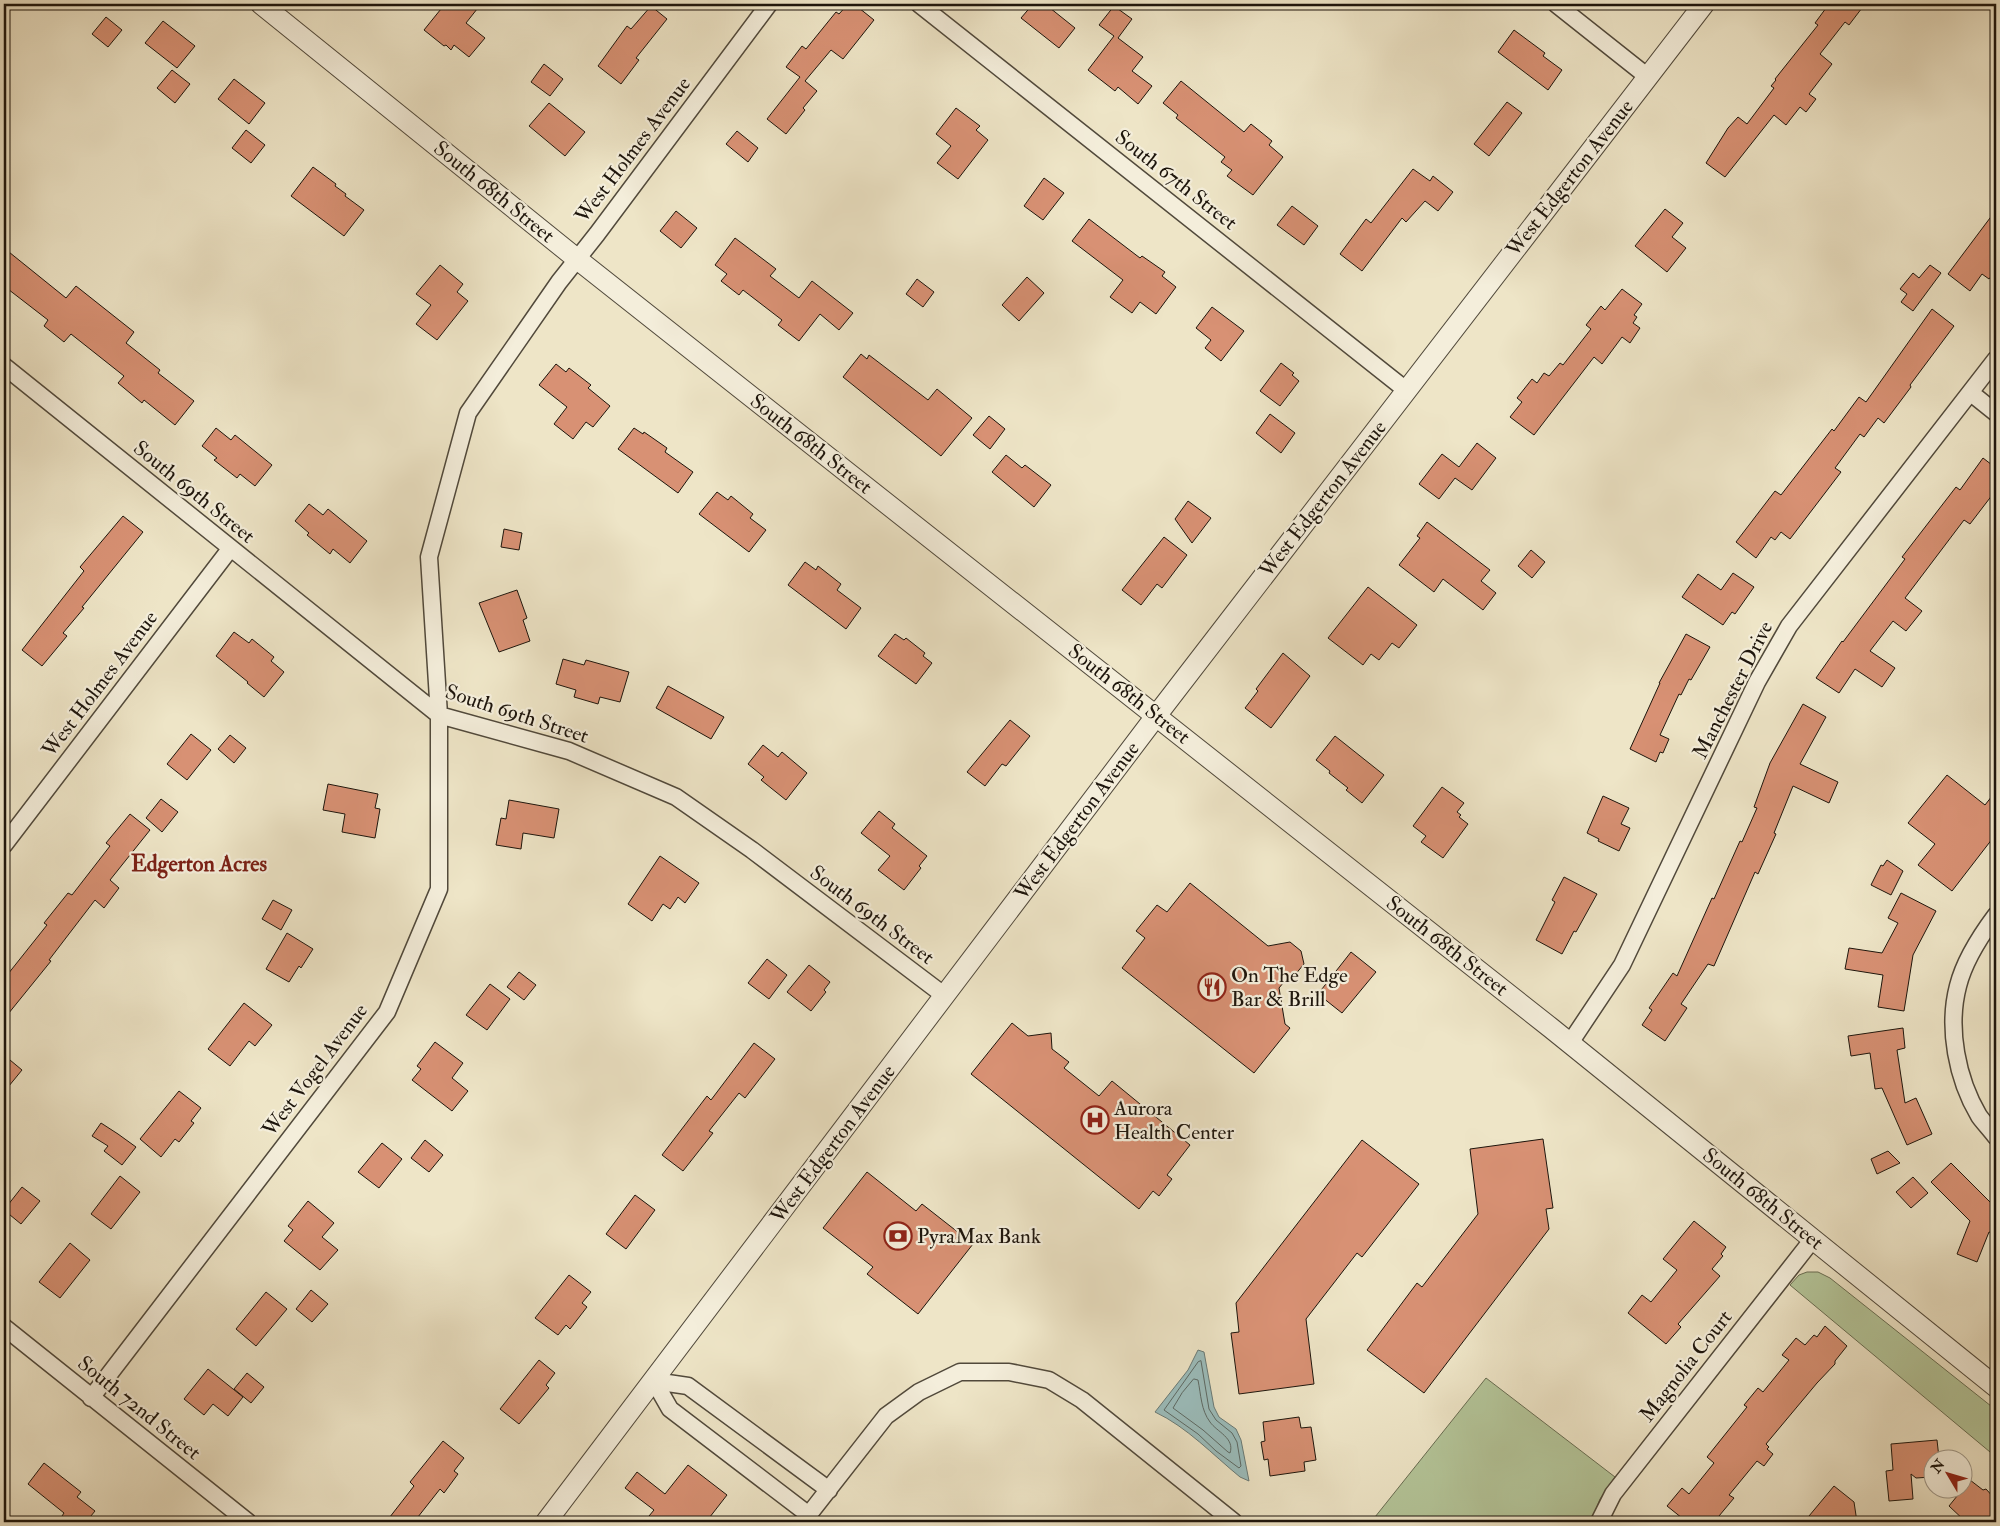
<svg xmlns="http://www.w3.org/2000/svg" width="2000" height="1526" font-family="'IM FELL Double Pica',serif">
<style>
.green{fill:#b4c599;stroke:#686d52}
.water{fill:#9bbdbc;stroke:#697a76}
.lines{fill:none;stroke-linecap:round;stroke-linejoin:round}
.shore{stroke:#5c6964;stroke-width:1}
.building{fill:#d89174;stroke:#1d150c}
.minor-casing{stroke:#51493b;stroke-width:19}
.tertiary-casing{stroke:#51493b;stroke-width:22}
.minor{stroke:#f4eedb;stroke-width:16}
.tertiary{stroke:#f4eedb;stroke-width:20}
.labels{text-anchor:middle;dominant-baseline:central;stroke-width:4.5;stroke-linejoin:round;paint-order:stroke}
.street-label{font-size:21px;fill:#1d150c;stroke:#f4eedb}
.poi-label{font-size:21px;fill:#1d150c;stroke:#f4eedb;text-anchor:start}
.neighbourhood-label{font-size:22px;font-weight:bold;fill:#7a1f14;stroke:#f4eedb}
</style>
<rect width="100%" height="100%" fill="#eee5c7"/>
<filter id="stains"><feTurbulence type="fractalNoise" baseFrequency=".004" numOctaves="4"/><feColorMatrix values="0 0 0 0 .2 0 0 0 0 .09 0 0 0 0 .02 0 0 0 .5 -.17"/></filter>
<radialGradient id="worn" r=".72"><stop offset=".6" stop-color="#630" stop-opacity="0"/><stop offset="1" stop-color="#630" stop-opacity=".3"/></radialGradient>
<path class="green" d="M1807,1272H1818L1830,1278L1996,1410V1457L1790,1285L1799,1275Z
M1486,1378L1615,1477L1600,1499L1591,1522H1371Z"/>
<path class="water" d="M1198,1350L1204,1352L1214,1407L1219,1417L1236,1429L1241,1440L1249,1481L1240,1477C1213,1455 1187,1427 1155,1412L1188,1370Z"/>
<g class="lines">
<path class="shore" d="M1201,1361L1209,1409L1216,1420L1232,1433L1237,1442L1241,1466L1239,1468L1216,1451L1198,1434L1164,1410L1198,1362Z
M1194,1379L1198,1380C1201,1395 1201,1410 1210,1422C1217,1432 1235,1438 1230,1453L1228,1452L1203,1430L1173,1408L1182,1393Z"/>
</g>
<path class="building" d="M445,4H481L466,23L485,38L469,57L454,45L451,50L446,45L444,46L424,30Z
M848,4H854L874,20L843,59L831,50L805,81L817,91L803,108L805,110L786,134L767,119L800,77L786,67L802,46L806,49L836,12L839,14Z
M1033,4H1045L1075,28L1059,48L1021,18Z
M1829,4H1865L1849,25L1845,22L1820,54L1832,64L1809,94L1816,99L1806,112L1800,107L1786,125L1774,115L1725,177L1706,163L1728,128L1738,117L1747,124L1774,88L1771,86L1776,80L1775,79L1818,25L1815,23Z
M651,6L667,19L636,58L639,60L621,84L598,66L627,26L631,29Z
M1114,6L1132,19L1118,38L1143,57L1132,71L1152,86L1138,104L1118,87L1115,91L1088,70L1114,36L1099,25Z
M106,17L122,30L108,47L92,34Z
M163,21L195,46L177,68L145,43Z
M1514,30L1545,53L1543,56L1562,70L1548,90L1498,52Z
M544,64L563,79L550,96L531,82Z
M172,70L190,84L175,103L157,88Z
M234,79L265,103L249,124L218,99Z
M1181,81L1244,132L1251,124L1272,141L1269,145L1283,157L1253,195L1227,176L1232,170L1221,162L1225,157L1176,118L1178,115L1163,103Z
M1507,102L1522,113L1489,156L1474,144Z
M549,103L585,132L565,156L529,126Z
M956,108L980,126L976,130L988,140L958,179L937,163L951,146L936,134Z
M246,130L265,145L251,163L232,148Z
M737,131L758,148L748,162L726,144Z
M313,167L336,184L335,186L346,194L345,196L364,210L344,236L291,196Z
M1413,169L1430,181L1433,176L1453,192L1438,211L1425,201L1406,222L1402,218L1362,271L1340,254L1366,219L1371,223Z
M1044,178L1064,193L1043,220L1024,206Z
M1292,206L1318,226L1304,245L1277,225Z
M1665,209L1683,223L1672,237L1686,248L1667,272L1635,246Z
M1996,210V270L1989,279L1982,274L1970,291L1948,274Z
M676,211L697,228L681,248L660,231Z
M1089,219L1140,258L1142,256L1165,272L1162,276L1176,287L1156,314L1140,302L1132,313L1110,297L1123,280L1072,241Z
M735,238L776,269L770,276L799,298L812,281L853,313L839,330L820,314L799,341L778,325L782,320L743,290L739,295L721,281L727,274L715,265Z
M4,248L66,298L76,286L134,332L126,343L160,370L158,373L194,401L175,425L144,400L142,403L118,383L124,376L71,334L64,342L44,326L48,320L4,286Z
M440,265L463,284L457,292L468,301L437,340L416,324L431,305L416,294Z
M1930,265L1941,273L1913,311L1901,302L1907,294L1900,289L1913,273L1919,278Z
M1027,277L1044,293L1019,321L1002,305Z
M917,279L934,292L923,307L906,294Z
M1622,289L1642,304L1634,315L1637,317L1633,323L1640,328L1630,343L1622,337L1602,364L1594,357L1534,435L1510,417L1522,402L1517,398L1532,379L1537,383L1544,373L1549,376L1560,363L1563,365L1591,329L1586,325L1601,306L1605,310Z
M1212,307L1244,331L1221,361L1205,348L1211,340L1196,328Z
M1932,309L1954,326L1910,385L1911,387L1884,423L1878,418L1864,437L1860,434L1835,468L1841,472L1790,539L1781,532L1775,540L1771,537L1756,558L1736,542L1775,491L1781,495L1832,429L1834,431L1859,397L1866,402Z
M861,354L867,359L869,355L928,400L937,389L972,418L941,456L843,377Z
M1281,363L1294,373L1292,375L1299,381L1280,406L1260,391Z
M556,364L566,372L569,368L591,385L588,388L610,406L593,427L586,422L573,439L554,424L567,407L539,385Z
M1270,414L1295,433L1281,453L1256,433Z
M989,416L1005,429L990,449L973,435Z
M216,428L231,440L235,435L272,465L255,486L240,474L237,478L214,460L217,458L202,446Z
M634,428L643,434L644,432L667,448L665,452L693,472L678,493L618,449Z
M1477,443L1496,458L1472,490L1455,478L1439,499L1419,484L1442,454L1459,467Z
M1006,455L1022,468L1025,465L1051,485L1034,507L992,472Z
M1983,458L1996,468V490L1970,524L1964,520L1905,598L1922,611L1906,631L1893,621L1870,651L1895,668L1882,687L1855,669L1839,693L1816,678L1842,641L1843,642L1905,559L1902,557L1956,487L1960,490Z
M717,492L728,500L731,496L753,514L750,518L766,530L749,552L699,514Z
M1188,501L1211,518L1192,543L1175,519Z
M309,504L323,515L328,509L367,541L350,563L333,549L330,554L307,535L309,533L295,521Z
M123,516L143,532L82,607L84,608L63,633L67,636L42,666L22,650L84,571L80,567Z
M1427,522L1490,570L1481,581L1496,593L1483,610L1443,579L1434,592L1399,565L1420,538L1417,536Z
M504,529L522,533L519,550L501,547Z
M1164,537L1187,555L1162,588L1157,584L1141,605L1122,590Z
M1531,550L1545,562L1532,578L1518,566Z
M805,562L816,570L818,566L841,584L837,590L861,608L846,629L788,585Z
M1733,573L1754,587L1735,614L1732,612L1723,625L1682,597L1698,574L1721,590Z
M1368,587L1417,625L1399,648L1392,643L1379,660L1371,654L1363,665L1328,638Z
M517,590L527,618L523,620L530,641L499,652L479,603Z
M234,632L249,643L252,639L274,657L271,661L284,672L264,697L247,683L248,682L216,656Z
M895,634L904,640L906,638L925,653L923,656L932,663L916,684L878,656Z
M1686,634L1710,647L1691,680L1689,679L1681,695L1679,694L1660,735L1669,739L1663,753L1660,752L1656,762L1630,749L1660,683H1659Z
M1283,653L1310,676L1271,728L1245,708L1258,691L1256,689Z
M563,659L584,665L586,660L629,672L620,702L600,697L598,704L574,697L576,690L556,684Z
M668,686L724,717L711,739L656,708Z
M1803,704L1826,717L1800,764L1838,782L1829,803L1793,786L1774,833L1776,834L1758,874L1755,872L1714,966L1708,964L1681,1004L1687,1008L1665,1041L1642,1025L1652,1010L1649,1008L1673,973L1677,976L1712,898L1714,899L1740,841L1742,842L1757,808L1754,807L1770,763Z
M1010,720L1030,736L1006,766L1002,764L985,786L967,772Z
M191,734L211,750L187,780L167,764Z
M230,735L246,748L234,763L218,749Z
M1335,736L1384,775L1362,803L1346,790L1348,788L1329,773L1330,771L1316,760Z
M763,745L778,757L782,752L807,773L786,800L761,780L764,777L748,764Z
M1947,775L1985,805L1996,791V834L1952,891L1918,865L1935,844L1908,823Z
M328,784L378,794L375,808L380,809L375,838L342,832L345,814L323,810Z
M1442,787L1464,803L1457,812L1461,815L1459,817L1468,824L1443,858L1421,842L1426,836L1413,826Z
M1603,796L1629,808L1621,824L1630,828L1619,851L1598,841L1599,839L1587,833Z
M161,799L178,812L162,832L146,818Z
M509,800L559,809L554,838L523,833L521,849L496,845L501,818L506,819Z
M879,811L895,824L892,828L927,856L919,866L921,868L904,890L878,870L890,856L861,833Z
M130,814L150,830L110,880L119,888L104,908L95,900L49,960L51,961L4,1019V979L47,925L44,923L68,893L72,895L110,846L106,843Z
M660,856L699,883L685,903L678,897L670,909L663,904L652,921L628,904Z
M1887,860L1903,871L1891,895L1871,885L1881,865L1883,866Z
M1564,877L1597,894L1576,932L1574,931L1562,954L1536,940L1555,902L1552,900Z
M1190,883L1268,946L1290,942L1301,951L1304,964L1294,976L1288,977L1279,988L1285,1024L1290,1028L1254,1073L1122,968L1145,938L1136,931L1157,905L1167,912Z
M1901,893L1936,911L1913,955L1904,1011L1878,1007L1883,975L1845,969L1849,948L1882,953L1898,923L1888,918Z
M273,900L292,910L281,930L262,919Z
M287,933L313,949L301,968L299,966L289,982L266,969Z
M1351,952L1376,972L1342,1013L1318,994Z
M767,959L787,975L769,999L748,983Z
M809,965L830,982L824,990L826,992L811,1011L787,992Z
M519,972L536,985L524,1000L507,987Z
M490,984L510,999L487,1030L466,1015Z
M244,1003L272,1025L255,1046L249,1041L230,1066L208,1049Z
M1012,1023L1028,1036L1051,1033L1052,1049L1069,1062L1064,1068L1099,1096L1112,1081L1190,1145L1167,1175L1172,1179L1159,1196L1153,1191L1139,1209L971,1074Z
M1903,1028L1905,1048L1897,1050L1905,1103L1916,1098L1932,1134L1907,1145L1882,1088L1875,1089L1870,1053L1851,1056L1848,1036Z
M435,1042L463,1063L452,1078L468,1091L452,1111L412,1080L421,1069L417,1066Z
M754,1043L775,1059L745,1098L739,1093L709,1131L713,1133L683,1171L662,1155L707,1096L711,1100Z
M4,1055L22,1070L4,1092Z
M179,1091L201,1108L191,1121L194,1123L179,1142L175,1139L161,1157L140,1139Z
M101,1123L118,1134L136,1147L122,1165L104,1151L108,1146L92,1136Z
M1543,1139L1553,1208L1546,1209L1549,1229L1424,1393L1367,1350L1417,1283L1422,1287L1478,1214L1470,1149Z
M425,1140L443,1155L429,1172L411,1158Z
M1362,1140L1419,1184L1362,1257L1357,1253L1306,1319L1314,1384L1239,1394L1231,1333L1239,1332L1236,1303Z
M382,1143L402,1159L379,1188L358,1172Z
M1888,1151L1900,1163L1877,1174L1871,1159Z
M1951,1163L1992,1204L1996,1206V1234L1989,1232L1977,1262L1957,1254L1970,1221L1931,1182Z
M867,1172L916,1211L922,1204L973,1244L918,1314L867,1274L873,1267L823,1228Z
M120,1176L140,1192L111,1229L91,1214Z
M1913,1177L1928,1193L1911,1208L1896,1192Z
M22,1187L40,1201L21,1224L4,1210Z
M635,1195L655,1210L626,1249L606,1234Z
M308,1201L334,1223L322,1237L338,1250L320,1270L284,1241L293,1230L288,1226Z
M1694,1221L1726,1247L1721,1254L1723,1256L1712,1269L1720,1276L1678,1324L1681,1327L1666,1344L1628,1313L1642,1295L1651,1302L1677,1270L1663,1259Z
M70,1243L90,1260L60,1298L39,1282Z
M569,1275L591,1292L582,1303L587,1307L570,1329L566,1325L558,1335L535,1318Z
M311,1290L328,1304L312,1322L296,1309Z
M266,1292L287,1309L256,1346L236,1329Z
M1825,1326L1847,1346L1835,1361V1364L1817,1383L1766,1444L1769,1447L1767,1449L1773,1454L1764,1466L1757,1461L1729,1495L1734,1498L1714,1522H1687L1667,1506L1682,1488L1689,1494L1714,1463L1707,1457L1747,1407L1744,1405L1758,1388L1763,1392L1789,1360L1782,1355L1796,1338L1805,1345L1814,1335L1817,1337Z
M539,1360L555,1373L546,1385L549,1388L519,1424L500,1409Z
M208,1369L243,1397L228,1416L213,1404L204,1415L184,1399Z
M247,1373L264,1387L251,1403L234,1389Z
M1299,1417L1301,1428L1311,1427L1316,1460L1304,1462L1305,1471L1270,1476L1268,1459L1264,1460L1261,1442L1265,1441L1263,1422Z
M1937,1440L1939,1458H1932V1477L1916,1478L1911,1474L1913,1499L1889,1501L1886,1471L1893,1470L1891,1444Z
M443,1441L464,1458L454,1471L458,1474L444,1493L440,1489L414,1522H386L414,1486L410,1482Z
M44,1463L81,1492L77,1497L95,1511L86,1522H58L64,1513L28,1484Z
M688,1465L727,1495L706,1522H644L654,1510L625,1488L637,1472L665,1494Z
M1970,1480L1983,1490L1986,1489L1996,1500V1522H1966L1949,1506Z
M1834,1486L1854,1502L1857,1522H1804Z"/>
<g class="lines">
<g class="minor-casing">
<path id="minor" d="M919,4L1406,390
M1556,4L1648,77
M4,366L439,715L569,751L676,797L752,850L945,996
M1971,393L1996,413
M4,845L230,549
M1996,915C1981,935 1964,962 1958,986C1947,1028 1957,1079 1979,1116C1984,1123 1991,1130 1996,1137
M1570,1043L1622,965L1757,682L1789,626L1996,359
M4,1327L248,1522
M654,1381L688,1386L829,1490
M654,1381L670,1409L809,1515
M91,1398L387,1012L439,889V715L429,557L468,413L559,282L597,234L769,4
M803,1522L886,1416L919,1392L960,1372H1009L1049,1380L1082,1400L1234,1522
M1599,1522L1613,1494L1813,1239"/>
</g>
<g class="tertiary-casing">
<path id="tertiary" d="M261,4L577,259L1551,1028L1996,1387
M546,1522L1156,716L1704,4"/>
</g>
<use href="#minor" class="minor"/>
<use href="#tertiary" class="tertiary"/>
</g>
<defs>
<g id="restaurant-ring" transform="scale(1.4375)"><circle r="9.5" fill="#f4eedb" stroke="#8f2418" stroke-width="1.5"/><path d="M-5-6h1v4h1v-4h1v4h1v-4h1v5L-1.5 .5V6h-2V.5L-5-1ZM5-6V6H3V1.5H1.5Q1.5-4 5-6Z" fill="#8f2418"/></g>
<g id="hospital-ring" transform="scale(1.4375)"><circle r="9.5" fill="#f4eedb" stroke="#8f2418" stroke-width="1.5"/><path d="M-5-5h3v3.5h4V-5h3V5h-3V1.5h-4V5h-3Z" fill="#8f2418"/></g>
<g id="bank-ring" transform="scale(1.4375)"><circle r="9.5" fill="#f4eedb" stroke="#8f2418" stroke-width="1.5"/><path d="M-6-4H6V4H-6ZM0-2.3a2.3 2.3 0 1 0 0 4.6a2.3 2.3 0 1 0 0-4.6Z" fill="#8f2418"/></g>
</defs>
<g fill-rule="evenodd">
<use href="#restaurant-ring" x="1212" y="987"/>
<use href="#hospital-ring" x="1095" y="1120"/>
<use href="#bank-ring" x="898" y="1236"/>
</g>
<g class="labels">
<g class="street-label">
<text transform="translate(633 150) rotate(-53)">West Holmes Avenue</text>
<text transform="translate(1570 178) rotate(-52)">West Edgerton Avenue</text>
<text transform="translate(1176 180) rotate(38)">South 67th Street</text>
<text transform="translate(494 192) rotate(39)">South 68th Street</text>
<text transform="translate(811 444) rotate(38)">South 68th Street</text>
<text transform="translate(194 492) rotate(39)">South 69th Street</text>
<text transform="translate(1323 499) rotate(-52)">West Edgerton Avenue</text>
<text transform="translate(100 684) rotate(-53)">West Holmes Avenue</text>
<text transform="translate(1733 690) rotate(-63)">Manchester Drive</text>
<text transform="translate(1129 694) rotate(38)">South 68th Street</text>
<text transform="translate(517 714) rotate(18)">South 69th Street</text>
<text transform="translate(1077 821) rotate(-53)">West Edgerton Avenue</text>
<text transform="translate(872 915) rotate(37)">South 69th Street</text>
<text transform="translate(1447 946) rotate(38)">South 68th Street</text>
<text transform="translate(315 1070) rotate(-53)">West Vogel Avenue</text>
<text transform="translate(833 1144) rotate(-53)">West Edgerton Avenue</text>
<text transform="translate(1763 1199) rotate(39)">South 68th Street</text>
<text transform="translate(1686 1366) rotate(-52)">Magnolia Court</text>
<text transform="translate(139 1408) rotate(39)">South 72nd Street</text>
</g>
<g class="poi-label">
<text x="1231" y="975">On The Edge<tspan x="1231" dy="24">Bar &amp; Brill</tspan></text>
<text x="1114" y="1108">Aurora<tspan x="1114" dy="24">Health Center</tspan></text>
<text x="917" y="1236">PyraMax Bank</text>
</g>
<g class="neighbourhood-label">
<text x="199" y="864">Edgerton Acres</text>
</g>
</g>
<rect width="2000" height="1526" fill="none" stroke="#eee5c7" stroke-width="20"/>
<rect x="5" y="5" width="1990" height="1516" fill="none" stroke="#1d150c" stroke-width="2.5"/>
<rect x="10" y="10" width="1980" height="1506" fill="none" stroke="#1d150c"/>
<g transform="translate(1948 1474) rotate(308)"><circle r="24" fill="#f4eedb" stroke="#9e9788"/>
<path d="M0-4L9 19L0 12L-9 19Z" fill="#8f2418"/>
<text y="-8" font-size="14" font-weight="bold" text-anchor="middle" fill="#1d150c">N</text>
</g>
<rect width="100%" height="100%" filter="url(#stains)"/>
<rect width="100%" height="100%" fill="url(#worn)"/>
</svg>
